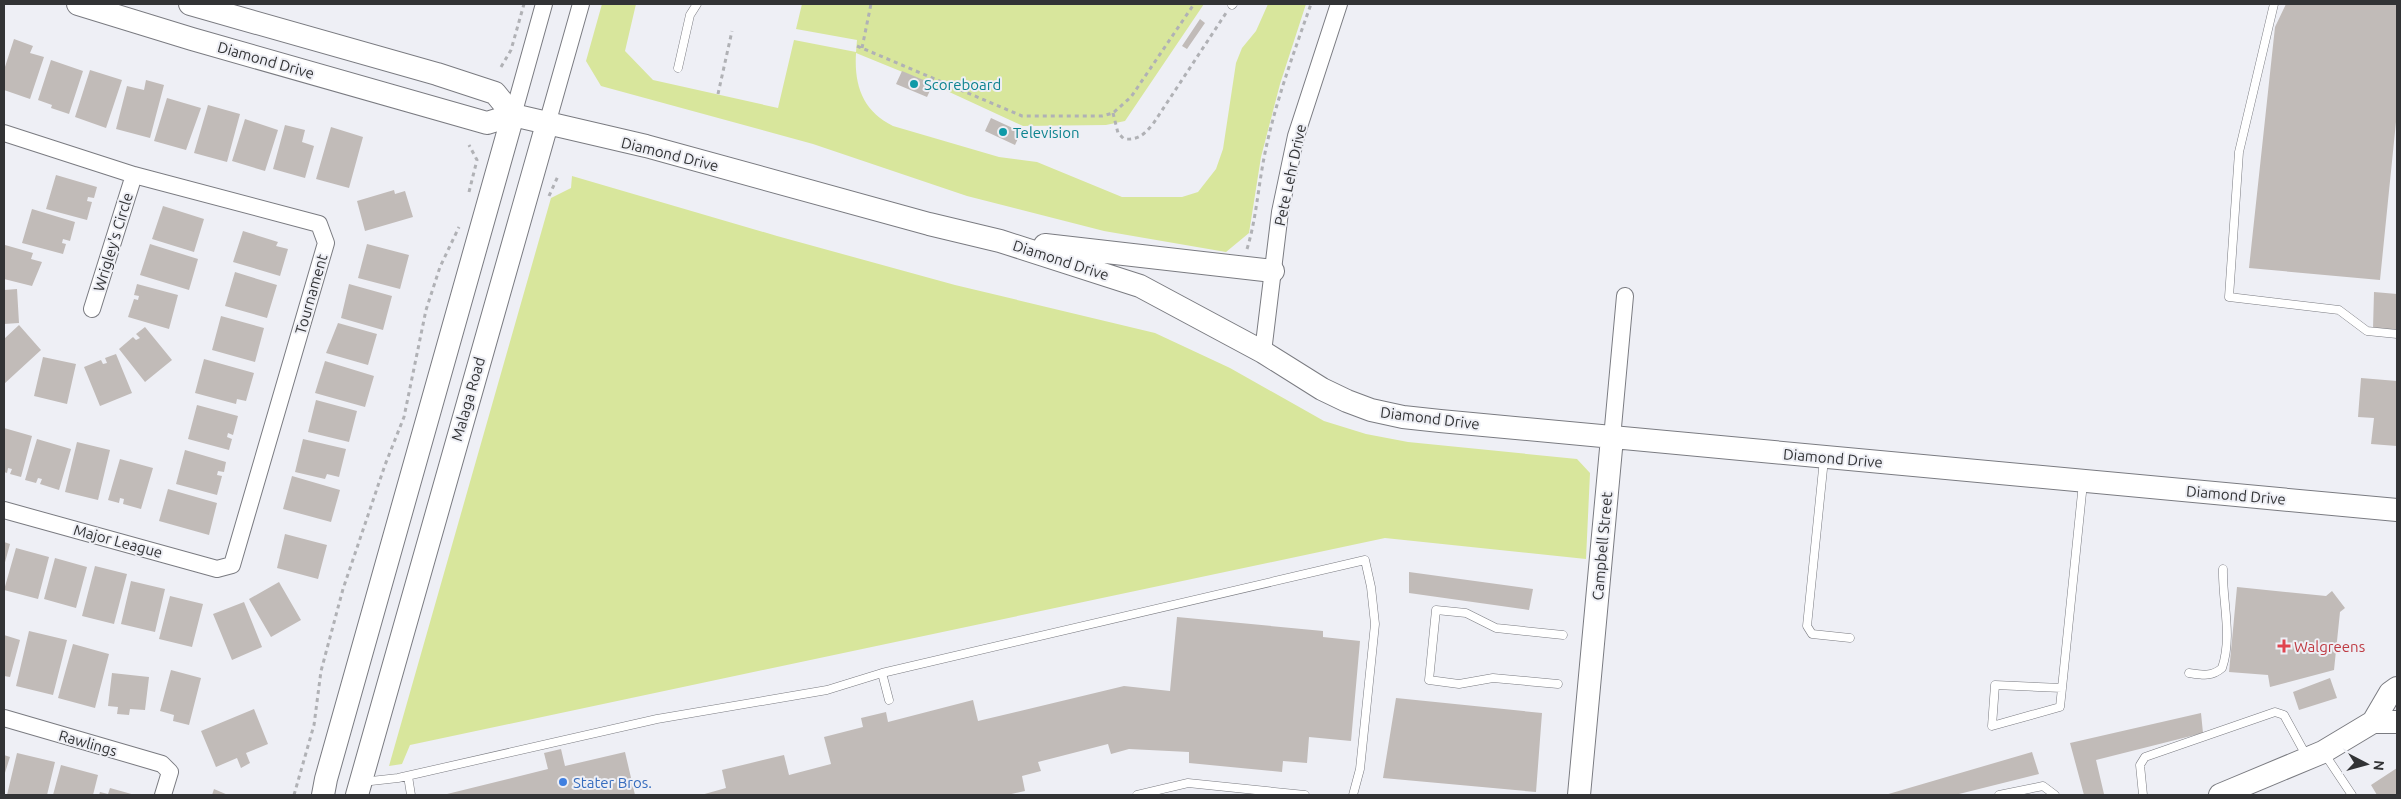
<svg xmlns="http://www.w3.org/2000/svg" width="2401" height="799" font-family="Ubuntu,sans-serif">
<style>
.green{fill:#d8e69c}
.building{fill:#c1bbb8}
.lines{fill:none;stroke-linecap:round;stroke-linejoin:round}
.lane-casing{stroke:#7a7b81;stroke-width:9}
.street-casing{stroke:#7a7b81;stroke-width:18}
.secondary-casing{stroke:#7a7b81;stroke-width:24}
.path{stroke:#b0b1b5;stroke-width:3;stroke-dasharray:4 4;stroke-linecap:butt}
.lane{stroke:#fff;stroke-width:8}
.street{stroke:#fff;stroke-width:16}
.secondary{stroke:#fff;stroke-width:22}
.culture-dot{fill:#0f9aa8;stroke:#eeeff5;stroke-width:2}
.health-dot{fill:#e0444e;stroke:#eeeff5;stroke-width:2}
.shop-dot{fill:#3f7fe0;stroke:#eeeff5;stroke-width:2}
.labels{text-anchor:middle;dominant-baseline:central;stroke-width:4;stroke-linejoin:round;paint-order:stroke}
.street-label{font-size:15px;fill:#323335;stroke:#eeeff5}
.culture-label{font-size:15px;fill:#0d838f;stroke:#eeeff5;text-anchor:start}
.health-label{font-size:15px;fill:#be3a42;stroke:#eeeff5;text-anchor:start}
.shop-label{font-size:15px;fill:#366cbe;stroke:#eeeff5;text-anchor:start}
</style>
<rect width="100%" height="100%" fill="#eeeff5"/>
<path class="green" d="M602,4H636L625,51L653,80L778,108L794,40L856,52L857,40L796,29L802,4H1204L1125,121L1106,125L1023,126L932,84L856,53C854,86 863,111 893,126L999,157L1037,162L1122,197H1182L1198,192L1216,169L1223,149L1236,63L1242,48L1256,31L1268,4H1306L1280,84L1261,157L1249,233L1226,252L1104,231L967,196L813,144L601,86L586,61Z
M572,176L777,236L955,285L1155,333L1230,368L1324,421L1366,434L1408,442L1577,459L1590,473L1586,559L1385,538L410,745L402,764L389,766L551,198L571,188Z"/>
<path class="building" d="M2286,4H2397V112L2380,280L2249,268L2275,27Z
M1200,19L1205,23L1187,49L1182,46Z
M14,39L33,46L30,53L44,57L30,99L4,90V70Z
M51,60L83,71L69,114L51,108L52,105L38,100Z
M90,70L122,80L106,128L75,117Z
M902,71L933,84L927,97L896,84Z
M146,80L164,85L150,138L116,129L127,86L144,90Z
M167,98L201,108L186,150L154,141Z
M208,105L240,114L227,162L194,153Z
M991,118L1021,132L1015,145L985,131Z
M245,119L278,130L265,171L232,161Z
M285,125L305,130L302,142L314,146L305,178L273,169Z
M331,127L363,137L349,188L316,179Z
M56,175L97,187L94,198L88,197L87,201L92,202L87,220L46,209Z
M394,190L395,194L405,191L413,217L365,231L357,201Z
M163,206L204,219L194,252L152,239Z
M32,209L75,222L70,241L63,239L62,243L66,244L63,254L22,243Z
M243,231L278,242L276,246L288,249L280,276L233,262Z
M150,244L198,259L189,290L140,275Z
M367,244L409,255L400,289L358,278Z
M5,245L33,253L31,259L42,262L32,286L4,279Z
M235,272L277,285L267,318L225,306Z
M137,284L178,295L169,329L128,317L134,299L138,300L139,296L134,295Z
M349,284L392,296L383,330L341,318Z
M17,289L19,323L4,324V290Z
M2374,292L2397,294V331L2373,329Z
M221,316L264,328L255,362L212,350Z
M338,323L377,334L368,365L326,353Z
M19,325L41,350L4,384V339Z
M145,327L172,360L145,382L119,349L133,337L136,340L140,338L136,334Z
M116,354L132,393L100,406L84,367L101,360L103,364L107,363L105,358Z
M43,357L76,364L67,404L34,396Z
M204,359L254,373L246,401L237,399L236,404L195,393Z
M325,361L374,376L365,407L315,393Z
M2361,378L2397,381V446L2371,444L2374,418L2358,417Z
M316,400L357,411L349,442L308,432Z
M197,405L238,416L233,435L228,433L227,437L232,439L229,450L188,439Z
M4,428L32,436L21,477L10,474L12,469L8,468L7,473L4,472Z
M37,439L71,449L59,490L40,484L42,479L38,478L36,483L25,480Z
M303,439L346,449L339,477L327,474L325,479L295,472Z
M77,442L110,450L98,500L65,492Z
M185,450L226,462L224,472L218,471L217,475L222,476L217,495L176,484Z
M120,459L153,468L141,509L123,504L124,499L120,498L119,503L108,500Z
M292,476L340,490L331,522L283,509Z
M168,489L217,503L209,535L159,521Z
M285,534L327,545L318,579L277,568Z
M4,542L10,544L4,566Z
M16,548L49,557L38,599L4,590Z
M55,558L87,567L76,608L44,599Z
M95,566L127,574L114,624L82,616Z
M1409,572L1533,589L1529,610L1409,593Z
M131,581L165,589L155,632L121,624Z
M279,582L301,620L271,637L249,599Z
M2237,587L2326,596L2332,591L2345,608L2340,612L2334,670L2270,687L2268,675L2229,672Z
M170,596L203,604L192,647L159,639Z
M244,602L262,647L232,660L213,614Z
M1177,617L1323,631V637L1360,641L1351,741L1309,737L1307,763L1283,761L1282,772L1189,763V752L1129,749L1111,754L1108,744L1038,762L1041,771L1022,776L1025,791L1007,795H701L726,788L722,770L784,755L789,775L831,764L824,737L863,727L861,718L886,712L888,722L973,700L978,721L1124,686L1170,691Z
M29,631L67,640L53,695L16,686Z
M4,635L20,640L10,677L4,676Z
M73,644L109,654L95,708L58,698Z
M171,670L201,678L189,725L173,721L174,715L160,711Z
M112,673L149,677L145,710L130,709L129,715L117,714L118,707L108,706Z
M2330,678L2337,698L2299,710L2293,692Z
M1396,698L1542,713L1536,792L1383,778Z
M254,709L268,744L246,753L250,763L241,768L237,758L216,767L201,731Z
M2201,713L2203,733L2096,760L2104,794L2084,795L2070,743Z
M561,749L565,766L625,752L635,795H443L548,769L544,753Z
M2032,752L2039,774L1955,795H1885Z
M17,753L55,762L47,795H7Z
M4,755L10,757L4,776Z
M61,765L98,775L93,795H53Z
M2397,768V795H2377L2371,785Z
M110,788L135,795H99L100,792L108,794Z
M214,789L228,795H212Z"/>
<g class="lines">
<g class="lane-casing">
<path id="lane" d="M2274,4L2239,152L2229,297L2339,310L2367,331L2397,334
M1232,5L1233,4
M678,68L690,15L697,4
M1824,459L1807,626L1812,634L1850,638
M882,673L889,700
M2189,673C2202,675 2212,677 2222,668C2233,636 2222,601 2223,569
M1558,684L1493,678L1459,684L1429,680L1436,610L1466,613L1496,628L1563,635
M2062,688L1995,685L1992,726L2060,707L2062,688L2083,483
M2324,753L2352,795
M408,776L411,795
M362,782L398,778L657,719L827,690L882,673L1365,560L1371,587L1375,624L1360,769L1353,795
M1137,795L1188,783L1305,795
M1999,795L2043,786L2055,795
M2143,795L2140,765L2145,757L2275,712L2284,715L2307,757"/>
</g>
<g class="street-casing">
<path id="street" d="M513,115L544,4
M547,124L581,4
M4,133L134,175L319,224L326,243L232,565L217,569L4,510
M92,309L134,175
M1263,352L1280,212L1296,136L1339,4
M1612,438L1625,296
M4,718L162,764L170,772L163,795"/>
</g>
<g class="secondary-casing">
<path id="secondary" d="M78,4L192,39L487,123L513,115L646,146L929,224L1000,241L1140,286L1263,352L1322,389L1347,401L1371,410L1403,417L1440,421L2397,510
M190,4L437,74L495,93L513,115
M1045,245L1273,271
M2373,722H2397
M323,795L326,779L513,115
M357,795L547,124
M1579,795L1612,438
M2220,795L2323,752L2373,722L2390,693L2397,688"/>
</g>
<path class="path" d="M857,46L1022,116H1102L1113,113L1131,97L1194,4
M862,48L871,4
M501,67L511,50L524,4
M718,94L732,31
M1113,113L1118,133L1124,139C1138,140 1144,135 1153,124L1226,13
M469,192L477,160L469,145
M549,196L558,176
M1247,249C1256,220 1258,189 1264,158C1274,106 1293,55 1311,4
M294,795L314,725L321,671L343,589L385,465L404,417L426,310L440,267L459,227"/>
<use href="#lane" class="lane"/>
<use href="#street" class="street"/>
<use href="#secondary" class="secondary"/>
</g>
<g class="culture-dot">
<circle cx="914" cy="84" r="5"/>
<circle cx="1003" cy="132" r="5"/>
</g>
<path class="health-dot" d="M2281.5 638.5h5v5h5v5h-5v5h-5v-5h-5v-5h5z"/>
<circle class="shop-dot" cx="563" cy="782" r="5"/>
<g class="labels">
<g class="street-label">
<text transform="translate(266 60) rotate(16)">Diamond Drive</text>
<text transform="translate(670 154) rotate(14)">Diamond Drive</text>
<text transform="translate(1290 175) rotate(-78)">Pete Lehr Drive</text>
<text transform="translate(113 242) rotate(-73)">Wrigley's Circle</text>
<text transform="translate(1061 260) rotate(18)">Diamond Drive</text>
<text transform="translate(311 294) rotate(-74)">Tournament</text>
<text transform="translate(468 399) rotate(-74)">Malaga Road</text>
<text transform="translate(1430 418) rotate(7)">Diamond Drive</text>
<text transform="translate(1833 458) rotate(5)">Diamond Drive</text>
<text transform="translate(2236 495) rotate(5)">Diamond Drive</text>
<text transform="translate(118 541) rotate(15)">Major League</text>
<text transform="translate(1602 546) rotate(-85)">Campbell Street</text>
<text transform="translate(88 743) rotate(16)">Rawlings</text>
</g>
<g class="culture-label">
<text x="924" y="84">Scoreboard</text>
<text x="1013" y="132">Television</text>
</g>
<g class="health-label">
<text x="2294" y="646">Walgreens</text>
</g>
<g class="shop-label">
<text x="573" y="782">Stater Bros.</text>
</g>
</g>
<rect width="2401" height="799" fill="none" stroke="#323335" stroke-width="10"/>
<g transform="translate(2366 764) rotate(96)" stroke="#eeeff5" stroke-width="4" paint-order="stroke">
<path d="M0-4L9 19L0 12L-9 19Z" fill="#323335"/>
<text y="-8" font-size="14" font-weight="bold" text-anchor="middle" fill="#323335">N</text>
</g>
</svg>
